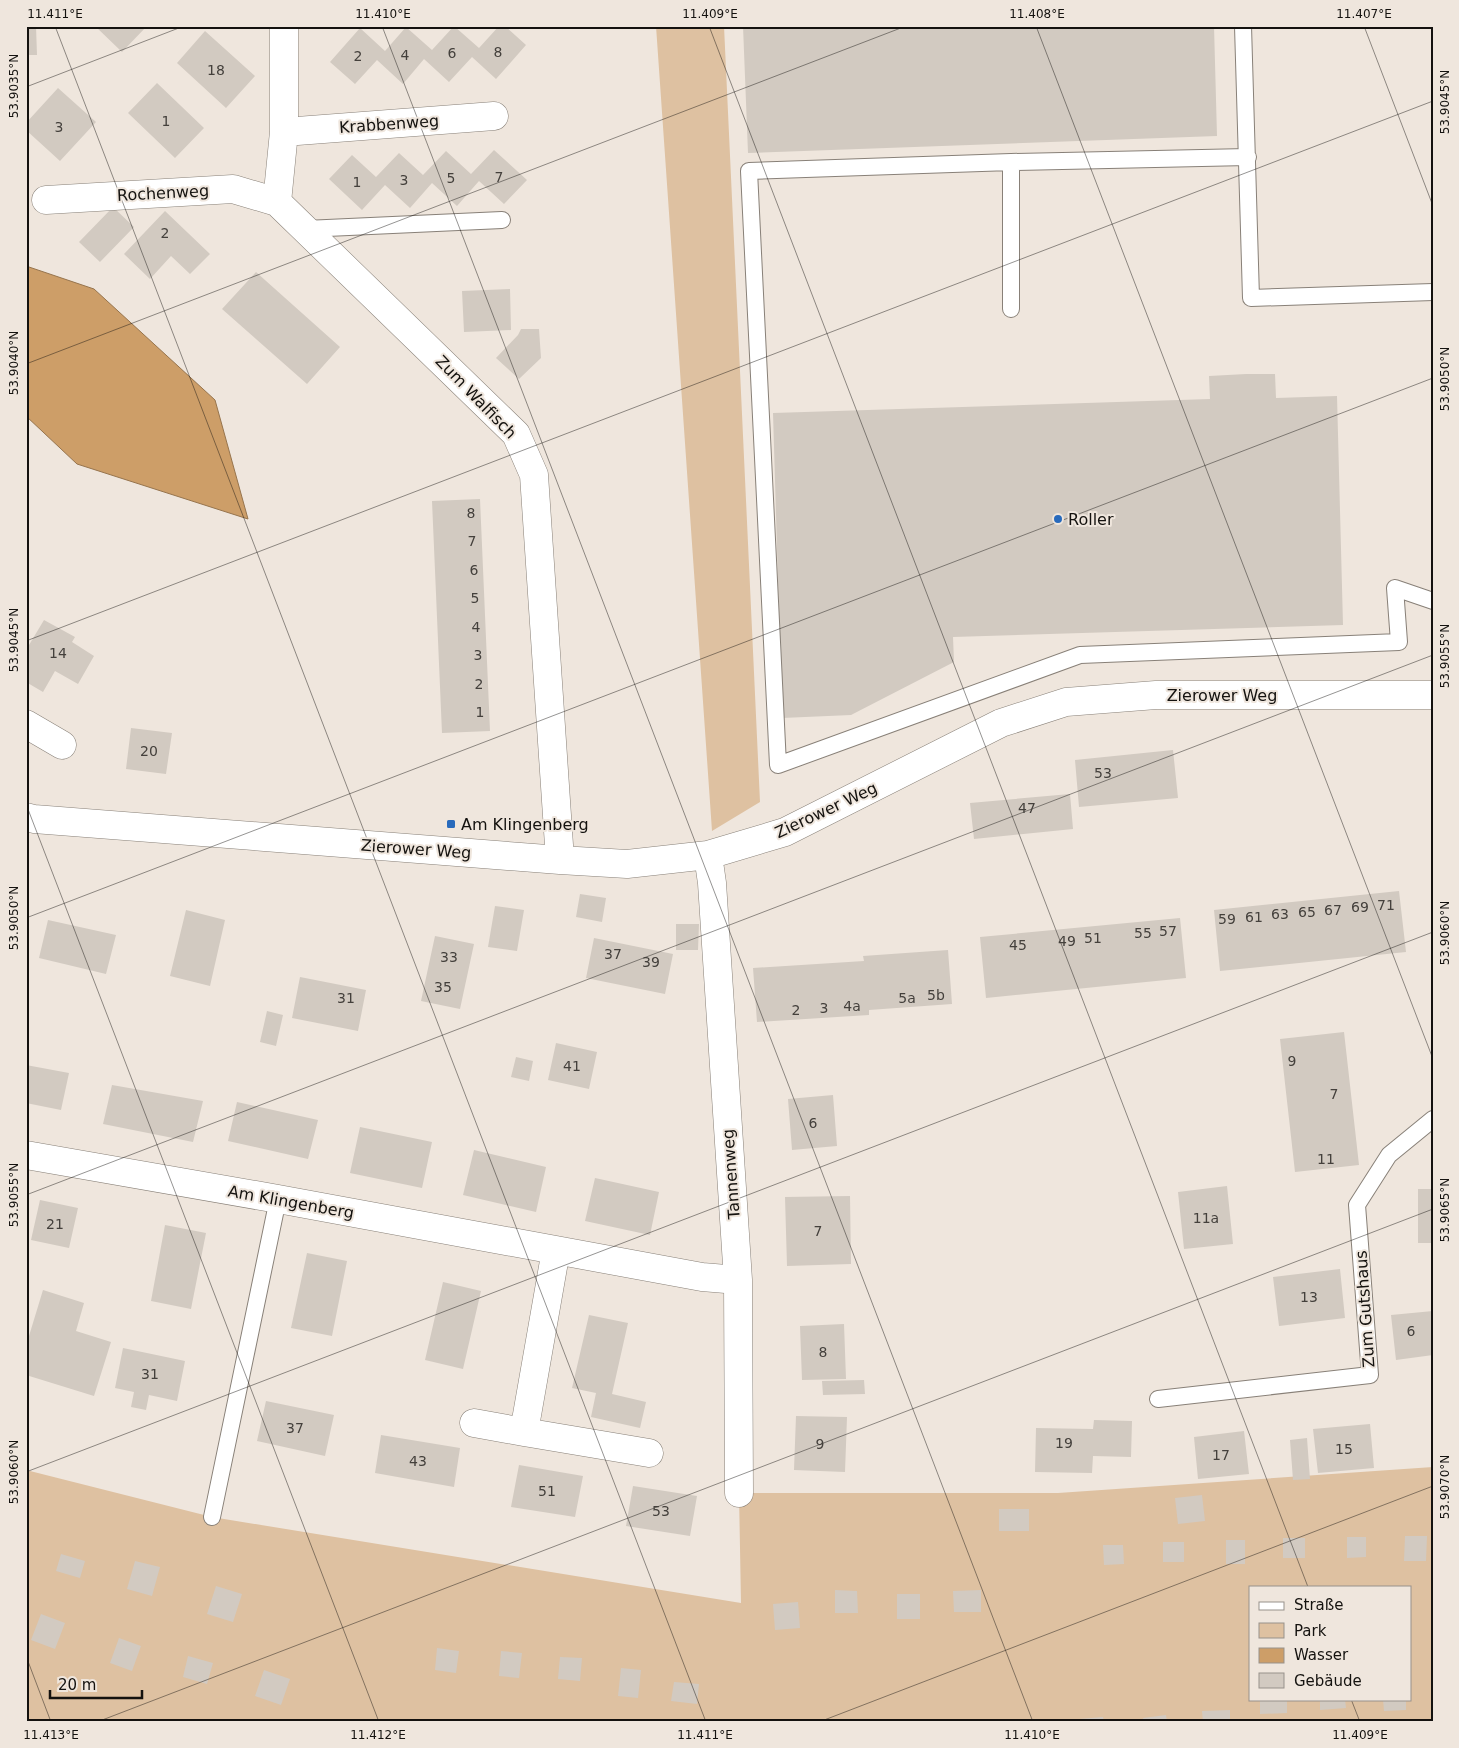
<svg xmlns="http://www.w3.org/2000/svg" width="1459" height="1748" font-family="'DejaVu Sans',sans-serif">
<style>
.green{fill:#dec1a1;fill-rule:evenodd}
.water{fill:#cd9e68;stroke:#96744d}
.building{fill:#d2cac1}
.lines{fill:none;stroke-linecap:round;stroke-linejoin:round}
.service-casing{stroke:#888078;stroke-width:18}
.minor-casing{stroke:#888078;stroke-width:29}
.service{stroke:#fff;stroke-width:16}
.minor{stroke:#fff;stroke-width:28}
.ticks{fill:none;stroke:#14120f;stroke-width:1;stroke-opacity:0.45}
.poi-dot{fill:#286abc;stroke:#efe6dd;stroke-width:2}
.labels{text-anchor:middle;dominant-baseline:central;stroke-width:4;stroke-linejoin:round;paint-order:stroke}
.number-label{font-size:14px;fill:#44403c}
.street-label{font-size:16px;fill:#14120f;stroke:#efe6dd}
.poi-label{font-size:16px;fill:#14120f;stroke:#efe6dd;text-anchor:start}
.neatline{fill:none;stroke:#14120f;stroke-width:2}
.ticks-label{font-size:12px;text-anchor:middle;fill:#14120f}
</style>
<rect width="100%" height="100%" fill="#efe6dd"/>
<path class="green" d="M656,26H724L760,802L712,831Z
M1433,1467V1722H26V1470L212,1517L741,1603L739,1493H1058ZM1250,1587H1410V1699H1250Z"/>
<path class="water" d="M26,266L94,289L215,400L248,519L77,464L26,416Z"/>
<path class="building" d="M26,26H36L37,55H26Z
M95,26H147L122,52Z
M454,26L479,48L499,26H505L526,45L496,79L472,57L449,82L424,59L403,84L377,60L355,84L330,62L360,28L385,51L406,27L432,50Z
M743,26H1214L1217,136L748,153Z
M205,31L255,76L226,108L177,63Z
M157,83L204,128L175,158L128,113Z
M58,88L96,122L60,161L26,130V123Z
M494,150L527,180L504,204L479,181L457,206L432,183L410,208L385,185L362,210L329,179L352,155L376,177L399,153L423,175L446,151L471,174Z
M113,207L134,227L100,262L79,242Z
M165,211L210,254L190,274L171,256L150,279L124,254Z
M256,272L340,347L307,384L222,309Z
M510,289L511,330L464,332L462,291Z
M521,329H539L541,358L519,379L496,358L518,335Z
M1246,374H1275L1276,398L1337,396L1343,625L953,637L954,662L851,715L782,718L773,413L1210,399L1209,376Z
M480,499L490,731L442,733L432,501Z
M44,620L75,637L72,642L94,656L78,684L55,671L43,692L26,682V650Z
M131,728L172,733L166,774L126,769Z
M1173,750L1178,798L1079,807L1075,760Z
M1070,794L1073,829L974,839L970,803Z
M1399,891L1406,952L1220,971L1214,910Z
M580,894L606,898L602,922L576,917Z
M495,906L524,910L517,951L488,947Z
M186,910L225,920L210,986L170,976Z
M1180,918L1186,978L986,998L980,937Z
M48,920L116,935L106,974L39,958Z
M676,924H699L698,950H676Z
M435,936L474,944L460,1009L421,1001Z
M594,938L673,954L665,994L586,978Z
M948,950L952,1004L869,1010V1015L757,1022L753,968L864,961L863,956Z
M300,977L366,990L358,1031L292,1018Z
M267,1011L283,1015L276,1046L260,1042Z
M1344,1032L1359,1165L1295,1172L1280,1039Z
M556,1043L597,1052L589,1089L548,1080Z
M516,1057L533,1061L529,1081L511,1077Z
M26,1065L69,1073L61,1110L26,1103Z
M112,1085L203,1101L193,1142L103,1124Z
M833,1095L837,1146L792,1150L788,1099Z
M237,1102L318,1120L308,1159L228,1141Z
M360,1127L432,1142L422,1188L350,1173Z
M474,1150L546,1167L536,1212L463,1195Z
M595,1178L659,1192L650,1235L585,1221Z
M1227,1186L1233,1244L1184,1249L1178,1192Z
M1418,1189H1433V1243H1418Z
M850,1196L851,1264L787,1266L785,1197Z
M40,1200L78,1208L69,1248L31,1240Z
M165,1225L206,1233L191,1309L151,1301Z
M307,1253L347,1261L332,1336L291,1328Z
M1340,1269L1345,1318L1279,1326L1273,1277Z
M443,1282L481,1291L463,1369L425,1360Z
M43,1290L84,1303L76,1331L111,1342L94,1396L26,1375V1336H29Z
M1433,1311V1355L1396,1360L1391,1315Z
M589,1315L628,1323L612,1394L646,1402L640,1428L591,1417L596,1393L572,1388Z
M844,1324L846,1379L802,1380L800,1326Z
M123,1348L185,1361L177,1401L149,1395L146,1410L131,1407L134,1392L115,1388Z
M864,1380L865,1394L823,1395L822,1381Z
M266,1401L334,1415L325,1456L257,1441Z
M796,1416L847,1417L845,1472L794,1470Z
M1094,1420L1132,1421L1131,1457L1093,1456L1092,1473L1035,1472L1036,1428L1093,1429Z
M1370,1424L1374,1468L1318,1473L1313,1429Z
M1244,1431L1249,1474L1198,1479L1194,1437Z
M381,1435L460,1448L454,1487L375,1473Z
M1307,1438L1310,1479L1293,1480L1290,1440Z
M519,1465L583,1476L575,1517L511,1507Z
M633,1486L697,1496L690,1536L626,1526Z
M1202,1495L1205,1521L1178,1524L1175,1498Z
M999,1509H1029V1531H999Z
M1405,1536H1427L1426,1561H1404Z
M1347,1537H1366V1557L1347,1558Z
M1283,1538H1305V1558H1283Z
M1226,1540H1245V1564H1226Z
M1163,1542H1184V1562H1163Z
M1103,1545H1123L1124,1564L1104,1565Z
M61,1554L85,1561L80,1578L56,1571Z
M135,1561L160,1567L152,1596L127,1589Z
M216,1586L242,1594L233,1622L207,1614Z
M835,1590L857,1591L858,1613H835Z
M981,1590V1612H954L953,1591Z
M897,1594H920V1619H897Z
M798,1602L800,1628L775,1630L773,1604Z
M41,1614L65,1623L55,1649L31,1640Z
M119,1638L141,1646L132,1671L110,1663Z
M437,1648L459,1651L456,1673L435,1670Z
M501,1651L522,1653L519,1678L499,1676Z
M188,1656L213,1663L207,1684L183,1677Z
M560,1657L582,1658L580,1681L558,1679Z
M621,1668L641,1670L638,1698L618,1696Z
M264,1670L290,1679L281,1705L255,1696Z
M674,1682L699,1684L697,1704L671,1701Z
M1260,1699H1287V1713L1260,1714Z
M1320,1699H1345L1346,1708L1320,1710Z
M1383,1699H1406V1710L1384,1711Z
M1230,1710V1722H1203L1202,1711Z
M1166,1715L1167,1722H1144L1143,1718Z
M1103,1717L1104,1722H1079V1719Z
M781,1719L810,1720V1722H781Z"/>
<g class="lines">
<g class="service-casing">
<path id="service" d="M1243,26L1251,298L1433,292
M1248,157L1011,162L749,171L778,765L1080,655L1399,642L1395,588L1433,601
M1011,162V309
M305,229L502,220
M1158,1399L1370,1375L1357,1205L1389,1155L1433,1119
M212,1517L278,1199"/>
</g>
<g class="minor-casing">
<path id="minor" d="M284,26V132L277,202L516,434L534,475L560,860
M284,132L494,116
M46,200L233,189L277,202
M26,724L62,745
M26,817L34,819L560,860L627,864L708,855L785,832L1001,723L1066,702L1156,695H1433
M708,855L712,883L738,1280L739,1493
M26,1155L278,1199L702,1277L738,1280
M474,1423L524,1432L556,1250
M524,1432L649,1453"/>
</g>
<use href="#service" class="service"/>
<use href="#minor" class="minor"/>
</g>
<path class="ticks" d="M55,26L706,1722M382,26L1033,1722M709,26L1308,1587M1036,26L1433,1059M1364,26L1433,206M26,87L184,26M26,364L906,26M26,641L1433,101M26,804L379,1722M26,918L1433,378M26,1195L1433,655M26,1472L1433,932M26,1656L51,1722M1351,1699L1360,1722M97,1722L1433,1209M819,1722L1433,1486"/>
<g class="poi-dot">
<circle cx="1058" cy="519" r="5"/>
<rect x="446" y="819" width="10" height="10" rx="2.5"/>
</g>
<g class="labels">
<g class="number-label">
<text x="498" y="52">8</text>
<text x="452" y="53">6</text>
<text x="405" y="55">4</text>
<text x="358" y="56">2</text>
<text x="216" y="70">18</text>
<text x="166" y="121">1</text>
<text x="59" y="127">3</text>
<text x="499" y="177">7</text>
<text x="451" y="178">5</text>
<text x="404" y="180">3</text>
<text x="357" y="182">1</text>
<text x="165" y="233">2</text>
<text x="471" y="513">8</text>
<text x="472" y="541">7</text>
<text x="474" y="570">6</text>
<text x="475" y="598">5</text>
<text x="476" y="627">4</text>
<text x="58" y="653">14</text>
<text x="478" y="655">3</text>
<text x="479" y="684">2</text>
<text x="480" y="712">1</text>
<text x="149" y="751">20</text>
<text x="1103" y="773">53</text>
<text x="1027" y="808">47</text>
<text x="1386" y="905">71</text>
<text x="1360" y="907">69</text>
<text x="1333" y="910">67</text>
<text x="1307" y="912">65</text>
<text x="1280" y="914">63</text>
<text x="1254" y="917">61</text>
<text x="1227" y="919">59</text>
<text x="1168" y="931">57</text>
<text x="1143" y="933">55</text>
<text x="1093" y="938">51</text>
<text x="1067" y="941">49</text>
<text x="1018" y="945">45</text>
<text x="613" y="954">37</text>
<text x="449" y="957">33</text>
<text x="651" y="962">39</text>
<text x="443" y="987">35</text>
<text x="936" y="995">5b</text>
<text x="346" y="998">31</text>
<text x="907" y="998">5a</text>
<text x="852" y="1006">4a</text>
<text x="824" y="1008">3</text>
<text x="796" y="1010">2</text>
<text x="1292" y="1061">9</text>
<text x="572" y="1066">41</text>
<text x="1334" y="1094">7</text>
<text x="813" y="1123">6</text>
<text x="1326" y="1159">11</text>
<text x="1206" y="1218">11a</text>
<text x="55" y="1224">21</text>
<text x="818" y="1231">7</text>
<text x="1309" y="1297">13</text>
<text x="1411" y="1331">6</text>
<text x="823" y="1352">8</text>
<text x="150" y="1374">31</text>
<text x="295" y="1428">37</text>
<text x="1064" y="1443">19</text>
<text x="820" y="1444">9</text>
<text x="1344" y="1449">15</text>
<text x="1221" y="1455">17</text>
<text x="418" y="1461">43</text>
<text x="547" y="1491">51</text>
<text x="661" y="1511">53</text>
</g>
<g class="street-label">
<text transform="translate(389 124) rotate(-4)">Krabbenweg</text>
<text transform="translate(163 193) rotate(-3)">Rochenweg</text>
<text transform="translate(476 397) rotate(46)">Zum Walfisch</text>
<text x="1222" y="695">Zierower Weg</text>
<text transform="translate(826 810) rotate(-25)">Zierower Weg</text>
<text transform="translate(416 849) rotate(4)">Zierower Weg</text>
<text transform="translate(731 1174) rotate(-94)">Tannenweg</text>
<text transform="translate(291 1202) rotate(10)">Am Klingenberg</text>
<text transform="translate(1365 1309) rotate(-94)">Zum Gutshaus</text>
</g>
<g class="poi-label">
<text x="1068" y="519">Roller</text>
<text x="461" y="824">Am Klingenberg</text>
</g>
</g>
<rect width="1459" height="1748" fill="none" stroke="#efe6dd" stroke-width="55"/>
<rect x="1249" y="1586" width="162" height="115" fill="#efe6dd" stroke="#97918b"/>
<rect x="1259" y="1602" width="25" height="8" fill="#ffffff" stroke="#97918b"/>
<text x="1294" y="1610" font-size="15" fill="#14120f">Straße</text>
<rect x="1259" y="1623" width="25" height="15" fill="#dec1a1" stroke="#97918b"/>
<text x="1294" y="1636" font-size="15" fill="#14120f">Park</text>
<rect x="1259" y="1648" width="25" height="15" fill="#cd9e68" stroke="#97918b"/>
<text x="1294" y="1660" font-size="15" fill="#14120f">Wasser</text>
<rect x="1259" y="1673" width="25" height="15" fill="#d2cac1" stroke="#97918b"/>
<text x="1294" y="1686" font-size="15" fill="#14120f">Gebäude</text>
<path d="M50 1690v8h92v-8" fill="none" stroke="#14120f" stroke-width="2.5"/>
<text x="58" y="1690" font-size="15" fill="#14120f" stroke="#efe6dd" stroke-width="4" paint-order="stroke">20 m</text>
<rect x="28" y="28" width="1404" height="1692" class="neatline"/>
<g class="ticks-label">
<text x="55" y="18">11.411°E</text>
<text x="383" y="18">11.410°E</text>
<text x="710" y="18">11.409°E</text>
<text x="1037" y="18">11.408°E</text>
<text x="1364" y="18">11.407°E</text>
<text transform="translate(14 86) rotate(-90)" y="4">53.9035°N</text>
<text transform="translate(1445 102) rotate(-90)" y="4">53.9045°N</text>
<text transform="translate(14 363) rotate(-90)" y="4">53.9040°N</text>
<text transform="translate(1445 379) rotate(-90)" y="4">53.9050°N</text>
<text transform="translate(14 640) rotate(-90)" y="4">53.9045°N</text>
<text transform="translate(1445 656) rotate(-90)" y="4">53.9055°N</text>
<text transform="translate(14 918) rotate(-90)" y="4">53.9050°N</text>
<text transform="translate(1445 933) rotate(-90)" y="4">53.9060°N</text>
<text transform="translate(14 1195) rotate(-90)" y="4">53.9055°N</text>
<text transform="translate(1445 1210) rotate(-90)" y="4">53.9065°N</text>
<text transform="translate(14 1472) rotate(-90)" y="4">53.9060°N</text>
<text transform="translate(1445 1487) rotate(-90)" y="4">53.9070°N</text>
<text x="51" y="1739">11.413°E</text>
<text x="378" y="1739">11.412°E</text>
<text x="705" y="1739">11.411°E</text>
<text x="1032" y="1739">11.410°E</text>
<text x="1360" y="1739">11.409°E</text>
</g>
</svg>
